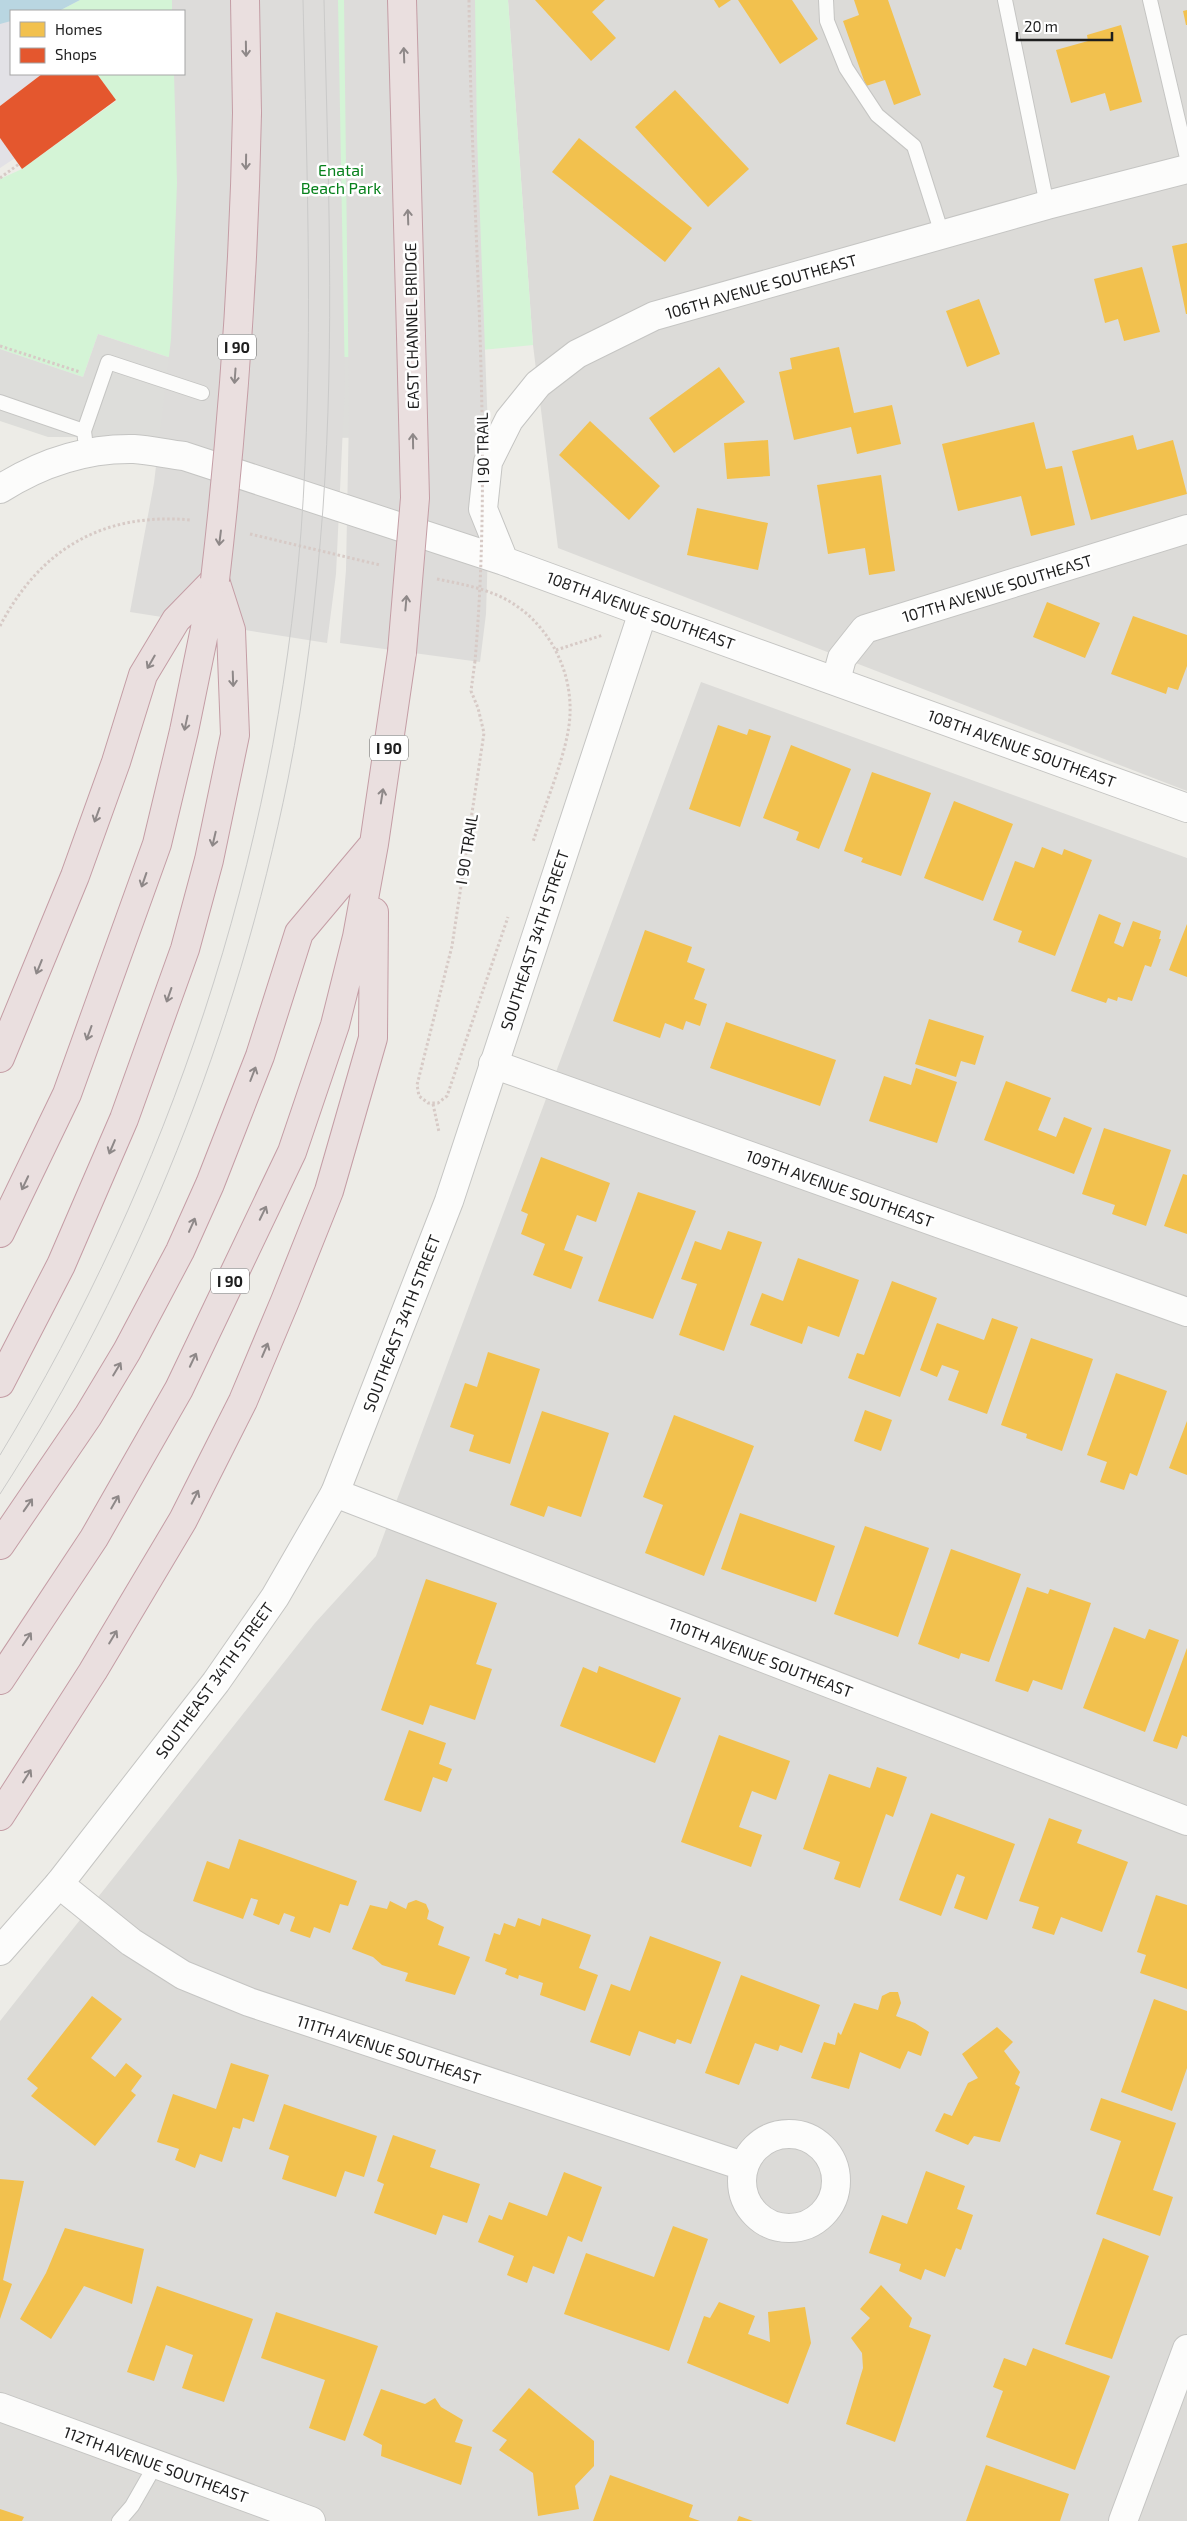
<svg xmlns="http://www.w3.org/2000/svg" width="1187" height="2521" font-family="'Exo 2',sans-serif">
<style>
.residential{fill:#dcdbd8}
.park{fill:#d4f4d6}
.parking{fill:#ddddda}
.plaza{fill:#e2e1e6}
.water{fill:#b9d6e1}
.pier{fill:#dddcda}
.homes{fill:#f2c14e}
.shops{fill:#e4572e}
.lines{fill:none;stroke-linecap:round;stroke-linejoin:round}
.service-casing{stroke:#c5c5c3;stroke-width:16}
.minor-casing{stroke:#c5c5c3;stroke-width:30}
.tertiary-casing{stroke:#c5c5c3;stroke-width:30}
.motorway-casing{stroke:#c49da5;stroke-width:30}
.path{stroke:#d7cac6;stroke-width:3;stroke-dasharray:2.5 2.5;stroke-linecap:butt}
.service{stroke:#fcfcfb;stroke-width:14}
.minor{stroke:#fcfcfb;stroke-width:28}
.tertiary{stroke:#fcfcfb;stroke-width:28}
.motorway{stroke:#eadfdf;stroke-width:28}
.tram{stroke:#cacac9;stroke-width:1}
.motorway-bridge-casing{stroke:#c49da5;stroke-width:30;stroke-linecap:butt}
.path-bridge{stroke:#d7cac6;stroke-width:3;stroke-dasharray:2.5 2.5;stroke-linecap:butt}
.motorway-bridge{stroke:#eadfdf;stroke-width:28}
.oneway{stroke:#8e8888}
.labels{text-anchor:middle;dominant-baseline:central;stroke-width:5;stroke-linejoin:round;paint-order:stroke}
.shield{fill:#fff;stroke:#626262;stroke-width:1}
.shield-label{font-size:15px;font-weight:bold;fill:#1e1e1e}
.park-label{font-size:16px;fill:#07811c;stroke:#fff}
.street-label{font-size:16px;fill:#1e1e1e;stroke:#fff}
</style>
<rect width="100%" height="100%" fill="#edece7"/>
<path class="residential" d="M508,0H1187V791L558,548L533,345Z
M701,682L1187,858V2521H0V2021L315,1623L376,1556Z"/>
<path class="park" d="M80,0H508L533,345L409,357H168L98,334L83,377L0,349V179L22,169L116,101L97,74H184V11H59Z"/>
<path class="parking" d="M98,334L168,357H409L408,438L48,437L0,421V349L83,377Z"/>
<path class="plaza" d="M0,6L11,11V74H42L0,106Z
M0,138L15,158L0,168Z"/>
<path class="water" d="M0,0H80L59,11H11V21L0,24Z"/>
<path class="pier" d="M172,0H338L345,384L336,574L327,643L130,612L154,483L171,339L177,183L174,74H184V11H172Z
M344,0H475L477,137L490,483L486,614L480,662L340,643L346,570L349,414Z"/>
<path class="homes" d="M535,0H605L592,12L616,38L591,61Z
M714,0H731L719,8Z
M738,0H792L818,39L780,64Z
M854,0H888L921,95L894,105L885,80L866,86L843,21L859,15Z
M1187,10V25H1186L1183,11Z
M1121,25L1142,102L1110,111L1105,93L1071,103L1056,50L1088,41L1087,35Z
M675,90L749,169L708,207L635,127Z
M579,138L692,228L665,262L552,172Z
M1187,243V314H1186L1172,246Z
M1142,267L1160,332L1124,341L1118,319L1105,323L1094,279Z
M979,299L1000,354L967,367L946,311Z
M839,347L854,413L892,405L901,444L857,454L851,427L794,440L779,372L792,369L790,358Z
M719,367L745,402L674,453L649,418Z
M590,421L660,486L629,520L559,455Z
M1034,422L1046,469L1062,466L1075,525L1031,536L1021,496L958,511L942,444Z
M1133,435L1137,450L1173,440L1187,494L1091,520L1072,451Z
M768,440L770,476L727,479L724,443Z
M881,475L895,571L869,575L865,548L828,554L817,485Z
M697,508L768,523L758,570L687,555Z
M1047,602L1100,623L1085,658L1033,637Z
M1133,616L1187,635V666L1178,690L1168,687L1166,694L1111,674Z
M718,725L747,735L749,729L771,736L740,827L689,809Z
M791,745L851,769L819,849L796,840L799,832L763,818Z
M872,772L931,793L901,876L861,862L863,858L844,851Z
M954,801L1013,824L983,901L924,878Z
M1042,847L1062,855L1064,849L1092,860L1055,956L1018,942L1022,931L993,920L1015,861L1034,868Z
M1099,914L1121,923L1114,943L1123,947L1133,921L1161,931L1159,939H1161L1151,967L1145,965L1132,1001L1118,997L1117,1001L1108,998L1106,1003L1071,991Z
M1187,924V977L1169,970Z
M645,930L692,947L687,962L705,969L694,999L707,1004L700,1026L686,1021L683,1030L665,1023L660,1038L613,1021Z
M929,1019L984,1036L975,1065L961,1061L956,1077L915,1064Z
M726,1022L836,1060L820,1106L710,1068Z
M916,1068L957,1082L937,1143L869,1121L884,1076L911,1085Z
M1006,1081L1051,1098L1038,1130L1056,1137L1064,1117L1092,1128L1074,1174L984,1140Z
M1104,1128L1171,1150L1146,1226L1112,1214L1115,1205L1082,1194Z
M541,1157L610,1183L596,1222L577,1215L564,1250L583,1257L571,1289L533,1275L545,1244L521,1234L528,1214L521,1211Z
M1183,1174L1187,1175V1234L1164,1226Z
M638,1192L696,1211L653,1319L598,1301Z
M728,1231L762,1242L724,1351L679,1335L697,1284L681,1279L695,1241L721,1250Z
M798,1258L859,1280L839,1337L808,1326L802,1344L750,1325L762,1293L783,1301Z
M892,1281L937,1298L900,1397L848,1378L857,1353L864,1355Z
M992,1318L1018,1327L987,1414L948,1400L959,1371L942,1365L937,1377L920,1370L937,1323L984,1340Z
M1031,1338L1093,1359L1062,1451L1026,1438L1027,1434L1001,1425Z
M488,1352L540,1369L510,1464L469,1451L474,1435L450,1427L465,1383L477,1387Z
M1116,1373L1167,1391L1137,1476L1130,1473L1124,1490L1100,1482L1107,1462L1087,1455Z
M865,1410L892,1420L881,1451L854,1441Z
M542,1411L609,1433L581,1517L548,1506L544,1517L510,1505Z
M674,1415L754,1446L704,1576L645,1553L663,1505L643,1497Z
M1187,1421V1475L1169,1468Z
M740,1513L835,1546L816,1602L721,1569Z
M865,1526L929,1548L898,1637L834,1614Z
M951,1549L1021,1574L989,1662L961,1653L959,1659L918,1644Z
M426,1579L497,1603L476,1664L492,1669L475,1720L430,1705L423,1725L381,1710Z
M1027,1587L1048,1594L1050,1589L1091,1603L1062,1690L1033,1680L1028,1692L995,1681Z
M1114,1627L1145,1639L1149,1629L1179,1640L1145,1732L1083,1708Z
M1187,1648V1737L1182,1735L1177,1749L1153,1741Z
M599,1666L681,1698L655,1763L560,1726L583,1667L597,1673Z
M409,1730L446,1743L439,1764L452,1769L447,1782L433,1777L421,1812L384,1800Z
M719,1735L790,1761L776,1800L752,1791L739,1827L762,1835L751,1867L681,1842Z
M877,1767L907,1777L893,1817L886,1814L860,1888L834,1879L840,1862L803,1849L829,1774L870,1788Z
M931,1813L1015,1844L987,1920L954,1908L965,1877L957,1874L941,1916L899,1900Z
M1049,1818L1082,1830L1077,1843L1128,1862L1102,1932L1061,1917L1054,1935L1032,1928L1039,1907L1019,1901Z
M239,1839L357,1881L348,1906L340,1904L330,1933L314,1927L310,1938L290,1931L295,1917L284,1913L279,1925L253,1915L258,1900L251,1898L243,1919L193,1901L207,1861L229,1869Z
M1156,1895L1187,1905V1989L1140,1973L1146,1955L1137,1952Z
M416,1900L426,1904L429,1911L427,1919L444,1927L438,1945L470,1957L455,1995L405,1981L408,1973L382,1965L373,1957L352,1949L370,1905L387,1909L390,1901L406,1909L408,1903Z
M518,1918L540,1926L542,1918L591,1935L579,1968L598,1975L585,2011L540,1995L543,1983L519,1975L518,1979L505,1974L507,1969L485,1961L494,1933L500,1935L504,1923L515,1927Z
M650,1936L721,1962L691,2044L677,2039L675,2044L639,2031L630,2056L590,2042L611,1984L630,1991Z
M741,1975L820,2005L802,2053L780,2045L778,2051L755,2043L739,2085L705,2073Z
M890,1992H898L901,2003L896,2016L915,2023L929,2032L921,2056L908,2051L900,2069L860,2052L849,2089L811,2078L824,2042L835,2045L838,2032L841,2035L854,2003L878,2010L882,1996Z
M92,1996L122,2019L91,2058L115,2077L126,2063L142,2076L131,2091L136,2095L95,2146L31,2096L38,2088L27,2079Z
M1154,1999L1187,2011V2068L1172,2111L1121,2092Z
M997,2027L1013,2042L1004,2051L1020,2072L1015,2084L1020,2087L1000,2142L974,2136L968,2145L935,2131L944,2113L952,2116L968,2083L978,2078L962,2054Z
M231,2063L269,2075L254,2122L243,2118L240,2129L233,2127L222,2162L200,2154L195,2168L175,2160L179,2149L157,2142L173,2094L216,2109Z
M1101,2098L1176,2123L1153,2190L1173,2197L1160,2236L1096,2214L1121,2141L1090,2130Z
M284,2104L377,2136L364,2177L345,2171L336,2197L282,2179L289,2156L269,2149Z
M393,2135L436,2150L430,2167L480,2184L467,2223L443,2215L436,2235L374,2213L384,2184L377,2181Z
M926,2171L965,2186L957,2209L973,2215L961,2250L956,2248L945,2277L925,2269L921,2280L899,2271L901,2264L869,2253L882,2215L907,2224Z
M564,2172L602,2187L582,2242L568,2236L554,2274L533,2266L527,2283L507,2275L514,2256L478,2242L489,2215L502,2220L509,2202L547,2216Z
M0,2179L24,2181L3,2280L12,2284L0,2319Z
M673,2226L708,2239L669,2351L564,2314L586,2253L654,2277Z
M65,2228L144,2249L132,2304L84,2286L51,2339L20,2319L46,2273Z
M1103,2238L1149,2256L1112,2359L1065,2344Z
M881,2285L912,2318L909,2327L931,2335L895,2442L846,2424L863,2368L862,2353L851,2338L870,2318L860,2309Z
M157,2286L253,2319L224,2402L182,2388L193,2355L166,2345L154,2381L127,2372Z
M719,2302L755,2316L748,2334L770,2342L768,2312L805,2307L811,2343L788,2404L687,2363L704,2316L710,2318Z
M276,2312L378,2346L345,2441L309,2428L325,2380L261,2358Z
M1033,2348L1110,2376L1075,2470L986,2437L1003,2391L993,2387L1004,2358L1026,2366Z
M529,2388L594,2441V2466L575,2486L579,2509L538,2516L533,2473L499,2450L507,2440L492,2431Z
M381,2389L425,2404L435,2398L441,2407L463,2420L455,2442L472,2447L461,2485L381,2456L382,2445L363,2435Z
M986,2465L1069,2494L1060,2521H966Z
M610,2475L693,2505L689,2517L700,2521H593Z
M0,2509L24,2517L22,2521H0Z
M739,2516L753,2521H737Z"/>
<path class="shops" d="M42,74H97L116,100L22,169L0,138V106Z"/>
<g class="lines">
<g class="service-casing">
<path id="service" d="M826,0L827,21L846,68L877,115L914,146L942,234
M1005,0L1047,205
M1150,0L1187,158
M0,402L84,431L85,439
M84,431L108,362L202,393
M119,2521L132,2506L156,2464"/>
</g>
<g class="minor-casing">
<path id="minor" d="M0,489C41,463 85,448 134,449C150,450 167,454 184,456L504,561L643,612
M504,561L483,509L488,462L509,420L538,384L577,354L654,316L1047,205L1187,169
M836,680L842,658L865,629L1187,529
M493,1064L1187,1312
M335,1493L1187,1821
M59,1884L131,1942L183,1975L249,2002L743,2166
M742 2181a47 47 0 1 1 94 0a47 47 0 1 1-94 0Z
M0,2407L311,2521
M1123,2521L1187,2349"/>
</g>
<g class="tertiary-casing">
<path id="tertiary" d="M0,1951L59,1884L216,1682L275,1597L335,1493L449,1201L643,612L1187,808"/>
</g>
<g class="motorway-casing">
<path id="motorway" d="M245,0L247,113
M402,0L411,336
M0,1058L75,876L116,762L143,675L176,620L215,580
M0,1233L67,1094L157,844L184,731L214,584
M0,1383L61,1265L124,1119L185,949L209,860L235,735L231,630L215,580
M0,1545L88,1416L127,1351L180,1251L210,1184L260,1056L299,933L373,845
M0,1680L94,1538L179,1389L292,1152L335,1025L357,937L374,844L402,652
M0,1816L93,1671L183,1520L243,1401L285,1301L329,1191L373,1038L374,912"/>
</g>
<path class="path" d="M0,178L19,164
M0,346L80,372
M250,534L380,565
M437,579C461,584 485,588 507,600C547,622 572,668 570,714C569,750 544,806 533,842
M0,626C40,549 103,512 191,520
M556,650L603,635
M475,661L471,691L478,708L484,733L452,946L417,1085L419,1096L428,1103H438L447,1096L508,917
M433,1104L439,1132"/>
<use href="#service" class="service"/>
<use href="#minor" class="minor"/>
<use href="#tertiary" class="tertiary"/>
<use href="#motorway" class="motorway"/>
<path class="tram" d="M0,1455C170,1175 275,859 301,532C314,355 307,177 303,0
M0,1494C139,1279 237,1031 288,779C306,690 316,599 323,508C335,339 328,169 324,0"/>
<g class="motorway-bridge-casing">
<path id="motorway-bridge" d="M215,580C233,425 244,269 247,113
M402,652L415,498L411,336"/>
</g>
<path class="path-bridge" d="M469,0C471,220 494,441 475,661"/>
<use href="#motorway-bridge" class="motorway-bridge"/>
</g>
<defs><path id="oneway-shaft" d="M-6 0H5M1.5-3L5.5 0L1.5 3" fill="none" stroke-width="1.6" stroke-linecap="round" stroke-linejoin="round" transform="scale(1.25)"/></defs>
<g class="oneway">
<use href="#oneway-shaft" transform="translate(246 49) rotate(89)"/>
<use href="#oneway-shaft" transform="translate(404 55) rotate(-92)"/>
<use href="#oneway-shaft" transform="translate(246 162) rotate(91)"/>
<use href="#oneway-shaft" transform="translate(408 217) rotate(-92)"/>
<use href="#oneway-shaft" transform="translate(235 376) rotate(94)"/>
<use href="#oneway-shaft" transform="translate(413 441) rotate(-91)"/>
<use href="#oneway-shaft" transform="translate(220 538) rotate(97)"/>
<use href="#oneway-shaft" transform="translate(406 603) rotate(-85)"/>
<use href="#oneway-shaft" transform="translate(151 662) rotate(120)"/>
<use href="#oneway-shaft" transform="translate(233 679) rotate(88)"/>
<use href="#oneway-shaft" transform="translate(186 723) rotate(102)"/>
<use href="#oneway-shaft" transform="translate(382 796) rotate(-81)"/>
<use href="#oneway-shaft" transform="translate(97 815) rotate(110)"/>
<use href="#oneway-shaft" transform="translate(214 839) rotate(103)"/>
<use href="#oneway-shaft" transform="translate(144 880) rotate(109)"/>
<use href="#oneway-shaft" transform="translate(39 967) rotate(112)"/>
<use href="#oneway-shaft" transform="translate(169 995) rotate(109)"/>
<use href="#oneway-shaft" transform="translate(89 1033) rotate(110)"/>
<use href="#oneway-shaft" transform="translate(253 1074) rotate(-69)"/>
<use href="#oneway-shaft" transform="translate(112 1147) rotate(113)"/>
<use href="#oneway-shaft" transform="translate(25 1183) rotate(115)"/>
<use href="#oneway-shaft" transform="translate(263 1213) rotate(-64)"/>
<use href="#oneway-shaft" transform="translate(192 1225) rotate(-66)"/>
<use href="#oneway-shaft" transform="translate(265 1350) rotate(-67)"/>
<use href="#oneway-shaft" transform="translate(193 1360) rotate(-65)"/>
<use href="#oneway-shaft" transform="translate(117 1369) rotate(-59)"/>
<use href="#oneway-shaft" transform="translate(195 1497) rotate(-63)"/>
<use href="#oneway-shaft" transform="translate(115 1502) rotate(-60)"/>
<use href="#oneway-shaft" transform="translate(28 1505) rotate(-55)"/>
<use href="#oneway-shaft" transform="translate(113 1637) rotate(-59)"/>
<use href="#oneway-shaft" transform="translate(27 1639) rotate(-56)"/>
<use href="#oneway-shaft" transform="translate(27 1776) rotate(-58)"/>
</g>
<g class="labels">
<g class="shield">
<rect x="218" y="334.5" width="38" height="25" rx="4"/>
<rect x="370" y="735.5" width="38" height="25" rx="4"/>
<rect x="211" y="1268.5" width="38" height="25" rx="4"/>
</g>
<g class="shield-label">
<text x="237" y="347">I 90</text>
<text x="389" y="748">I 90</text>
<text x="230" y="1281">I 90</text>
</g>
<g class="park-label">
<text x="341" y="169">Enatai<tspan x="341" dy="18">Beach Park</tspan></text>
</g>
<g class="street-label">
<text transform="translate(761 286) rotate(-16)">106TH AVENUE SOUTHEAST</text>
<text transform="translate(411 326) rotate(-91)">EAST CHANNEL BRIDGE</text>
<text transform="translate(482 448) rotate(-91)">I 90 TRAIL</text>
<text transform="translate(997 588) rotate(-17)">107TH AVENUE SOUTHEAST</text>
<text transform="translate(641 610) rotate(20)">108TH AVENUE SOUTHEAST</text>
<text transform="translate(1022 748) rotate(20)">108TH AVENUE SOUTHEAST</text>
<text transform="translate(466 849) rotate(-81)">I 90 TRAIL</text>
<text transform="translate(534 940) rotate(-72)">SOUTHEAST 34TH STREET</text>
<text transform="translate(840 1188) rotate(20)">109TH AVENUE SOUTHEAST</text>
<text transform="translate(401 1323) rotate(-69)">SOUTHEAST 34TH STREET</text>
<text transform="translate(761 1657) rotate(21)">110TH AVENUE SOUTHEAST</text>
<text transform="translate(214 1680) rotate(-54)">SOUTHEAST 34TH STREET</text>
<text transform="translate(389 2049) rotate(18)">111TH AVENUE SOUTHEAST</text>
<text transform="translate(156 2464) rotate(20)">112TH AVENUE SOUTHEAST</text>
</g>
</g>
<rect x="10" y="10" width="175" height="65" fill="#ffffff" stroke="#a5a5a5"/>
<rect x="20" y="22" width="25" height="15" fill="#f2c14e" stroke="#a5a5a5"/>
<text x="55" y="35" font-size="15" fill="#1e1e1e">Homes</text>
<rect x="20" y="48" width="25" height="15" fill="#e4572e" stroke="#a5a5a5"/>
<text x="55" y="60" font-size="15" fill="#1e1e1e">Shops</text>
<path d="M1017 32v8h95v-8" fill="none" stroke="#1e1e1e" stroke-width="2.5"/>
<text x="1024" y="32" font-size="15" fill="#1e1e1e" stroke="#ffffff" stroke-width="4" paint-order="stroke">20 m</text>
</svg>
